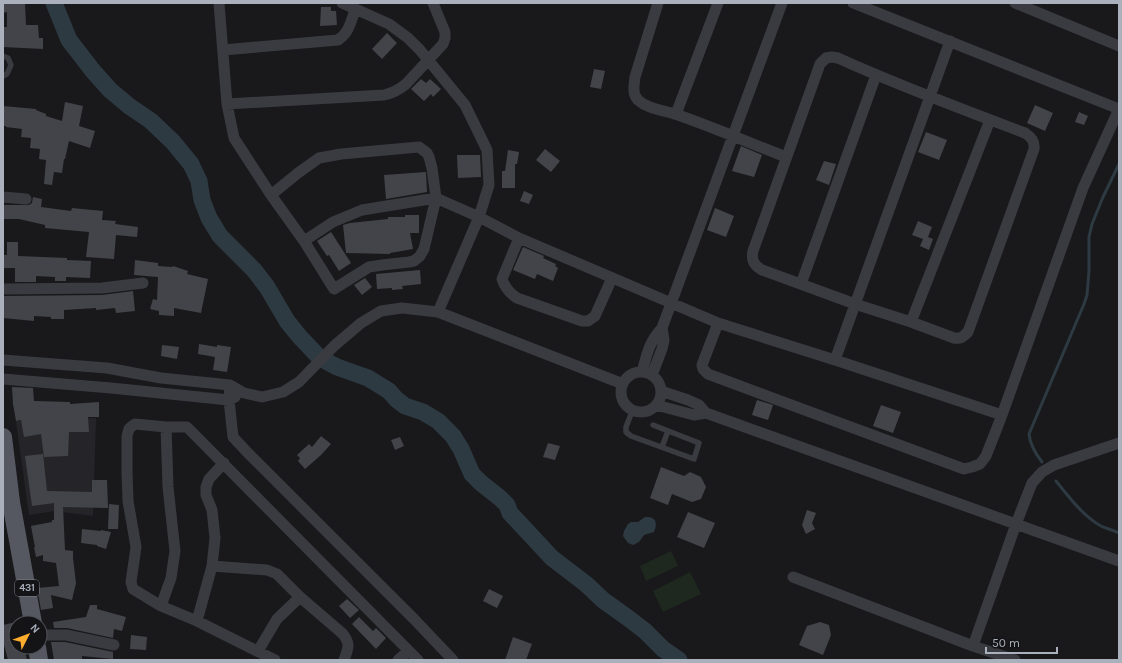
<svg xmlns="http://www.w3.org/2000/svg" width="1122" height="663" font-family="Karla,sans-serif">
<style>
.built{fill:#252529}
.green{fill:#1e281f}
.water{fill:#2d3a42}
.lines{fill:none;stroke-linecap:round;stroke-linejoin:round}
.stream{stroke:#2d3a42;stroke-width:3}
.river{stroke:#2d3a42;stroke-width:17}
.building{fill:#434449}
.lane{stroke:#3a3b41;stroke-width:5.5}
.street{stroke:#3a3b41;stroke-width:11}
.primary{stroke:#555861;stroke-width:18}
.labels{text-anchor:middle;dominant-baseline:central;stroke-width:3;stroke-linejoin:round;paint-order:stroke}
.shield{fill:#141417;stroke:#7d828b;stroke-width:1}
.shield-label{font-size:10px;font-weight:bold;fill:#aab1bd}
</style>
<rect width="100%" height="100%" fill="#19191c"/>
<path class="built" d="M96,418L93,516L54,511L29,515L16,421Z"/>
<path class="green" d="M671,551L678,566L646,581L640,566Z
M690,572L701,594L663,612L653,591Z"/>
<path class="water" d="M645,517C656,516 658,523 654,532L644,535L639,542L633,545L628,543L623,536L624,531L628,524L631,522H638Z"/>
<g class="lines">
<path class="stream" d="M1042,462C1035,453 1030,445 1029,434L1084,304L1087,295L1089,271V237L1092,224L1103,197L1119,164
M1056,481C1069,497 1083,516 1101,526C1107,529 1113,530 1119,533"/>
<path class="river" d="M54,3L69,40L93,71L110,90L129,106L151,121L173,142L191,164L199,181L202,200L209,218L220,236L254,270L267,287L287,321L299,336L317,355L326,361L337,367L368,378L389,391L396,399L405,406L423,412L438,421L453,436L461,449L472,474L481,483L500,498L507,505L510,513L552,558L586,584L603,600L628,618L645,631L663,649L679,660"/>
</g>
<path class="building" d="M3,3H25L26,25H38L39,38H43V49L3,47V27H7V12L3,13Z
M321,7H331V11H336L337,25L320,26Z
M387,33L397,43L382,59L372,49Z
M594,69L605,71L601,89L590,87Z
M421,79L426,83L430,79L441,89L433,97L431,94L424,101L411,89Z
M65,102L83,106L79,126L95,131L90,148L69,141L65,159H64L62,173L54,172L52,185L44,184L46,160L39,159L40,149L30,148L31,138L21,137L22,129L6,127V126H3V106L36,109V110L46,114V116L62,121Z
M1035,105L1053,113L1045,131L1027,123Z
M1079,112L1088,116L1084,125L1075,122Z
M926,132L947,140L939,160L918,152Z
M741,146L762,155L754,177L732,171Z
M545,149L560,161L551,172L536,160Z
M508,150L519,152L517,164H515V188H502V171H505Z
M457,155H480L481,177L458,178Z
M824,161L836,164L829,185L816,180Z
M426,172L427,192L386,199L384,175Z
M524,191L533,195L529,204L520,201Z
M33,197L42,199L41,207L71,211L72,208L103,211L102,220L116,221L115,224L138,227L137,237L116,235L114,259L86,257L89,232L45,228V225L19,219H3V205H29L32,203Z
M715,208L734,216L726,237L707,230Z
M405,215H419V233H410L413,249L390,253V254L346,253L343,225L350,223L388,219V217H405Z
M918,221L932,227L928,237L933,239L929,250L920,246L923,239L912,235Z
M331,232L351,263L339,271L329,255L327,256L317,241Z
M7,242H18V256L67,258V260L91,261L90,278L66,277V281H55V277L36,276V282H15V268H3V255H7Z
M523,247L544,256L543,258L556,264L555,266L558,268L553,281L537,274L535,279L513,270Z
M135,260L158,263V266L172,267L173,266L188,271L187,274L208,279L201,313L174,308V316L159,315V311L150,309L153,299L157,300L158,277L134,275Z
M420,270L421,284L402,286L403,289L392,290V288L377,289L376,274Z
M365,278L372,287L362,295L354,285Z
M133,291L135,311L116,313L115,308L96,310V308L64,310V319H51V317L34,316V321L3,318V296L102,295Z
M199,344L217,347V345L231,347L227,372L213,370L215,357L198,354Z
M162,345L179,347L177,359L161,356Z
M12,387L33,388L34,401H35L70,402V404L99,402V417H88L89,432H69L68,456L44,457L41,434L24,437L21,420L16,421L13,404Z
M757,400L773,405L768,420L752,415Z
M881,405L901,412L893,433L873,426Z
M321,436L331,444L321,455L305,469L298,461L300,458L297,455L309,444L312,447Z
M400,437L404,446L395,450L391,440Z
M548,443L560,446L555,460L543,457Z
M43,454L47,491L92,492V480H107L108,508L63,507L65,550L73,551V558L76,583L72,600L51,595L53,608L41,610L37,588L59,586L56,563L43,561V555L36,557L34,547H35L31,526L52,522V520H54V503L32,506L25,456Z
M661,467L684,476L690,472L701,477L706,487L701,499L692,502L672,494L668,505L650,498Z
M109,504L119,505L118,529H108Z
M807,510L816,513L812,523L815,529L806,534L802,525Z
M688,512L715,523L704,548L677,537Z
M82,529L101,531V530L111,532L106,549L97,546V545L81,543Z
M489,589L503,596L497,608L483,601Z
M347,599L359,610L350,618L339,606Z
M90,605H97V609L126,617L122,631L114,629L113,638L67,628H54L53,622L86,617Z
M359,617L373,631L376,628L386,638L376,649L352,624Z
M16,622V647H24L27,660H8L3,641V625Z
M820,622L829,625L831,635L823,655L799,645L807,626Z
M131,635L147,637L146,650L130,649Z
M513,637L532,644L526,660H505Z
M51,642H65L113,652V659L82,656V660H54Z"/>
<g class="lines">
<path class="lane" d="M3,56L8,58L11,65L7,74L3,76
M633,409L626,427V432L631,436L694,459L699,443L653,425
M662,447L668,431"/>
<path class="street" d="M219,3L227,104L234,138L271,195L304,241L334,289L369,267L382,265L409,262L414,261L420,256L424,249L436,198L432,168L429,157L427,153L419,147L341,154L319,158L298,173L271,195
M342,3L389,24L408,38L420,50L465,105L487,150L489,185L479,217L438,312
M658,3L635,77C634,85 632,94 638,100C649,110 665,110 678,115C715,128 750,143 786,157
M853,3L1119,109
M1015,3L1119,46
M223,50L338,40C349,33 351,21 355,10
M832,57L838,58C899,86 962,109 1025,133C1031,137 1035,141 1034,149L968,332C963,337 961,339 954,338L911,322L855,304L762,270C754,265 751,261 753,251L820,64L826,58Z
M227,104L384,95C393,93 399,90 406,84L443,44L445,38V32L433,3
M676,114L718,3
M3,197L26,199
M519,238L502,279C505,288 509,293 517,298L582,321H588L595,316L612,278
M304,241L333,222L362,210L436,198L479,217L519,238L718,323L835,360L1002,415
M801,284L876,75
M3,289L102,288L143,283
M911,322L990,120
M718,323L702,365L703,369L708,374L964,469L972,467L980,464L986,456L1002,415L1083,188L1119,109
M3,360L107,368L161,378L230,385L244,393L262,397L283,392L299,382L334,346L361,323L381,311L402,308L438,312L623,384
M835,360L950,41
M642,372C647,354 649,342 662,328L782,3
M621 392a20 20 0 1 1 40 0a20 20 0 1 1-40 0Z
M652,375L662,349L664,340L662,328
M3,379L111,388L229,400L235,397
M230,385L229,400L233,437L247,452L414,619L453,660
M661,391L688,400L699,405L706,413L1119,561
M656,405L694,415L706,413
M212,566L267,570L277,574L300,597L343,634C351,645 348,648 344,660
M793,577L973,646L1015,660
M161,606L171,578L175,551L168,487L166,427
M197,621L212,566L215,538L212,510L206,495V487L209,479L224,463
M40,635H66L114,645
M973,646L1016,524L1032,483L1042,472L1054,465L1119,443
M258,651L277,619L300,597
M275,660L197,621L161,606L133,589L131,582L136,547L128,501L127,472V436L129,429L132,426L135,424L166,427H187L418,660
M398,660L408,651"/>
<path class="primary" d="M3,437L11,502L33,623
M37,647L39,660"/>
</g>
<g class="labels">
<rect class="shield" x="15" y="580" width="24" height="16" rx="3"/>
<g class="shield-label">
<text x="27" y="588">431</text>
</g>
</g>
<rect width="1122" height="663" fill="none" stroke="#aab1bd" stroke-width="8"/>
<g transform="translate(28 635) rotate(48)"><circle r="19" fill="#141417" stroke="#505359"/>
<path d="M0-3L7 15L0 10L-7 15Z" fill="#ffad2e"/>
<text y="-6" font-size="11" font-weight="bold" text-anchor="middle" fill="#aab1bd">N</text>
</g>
<path d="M986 647v6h71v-6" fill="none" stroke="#aab1bd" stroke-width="2"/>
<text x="992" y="647" font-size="12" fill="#aab1bd" stroke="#141417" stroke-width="3" paint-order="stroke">50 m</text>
</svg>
